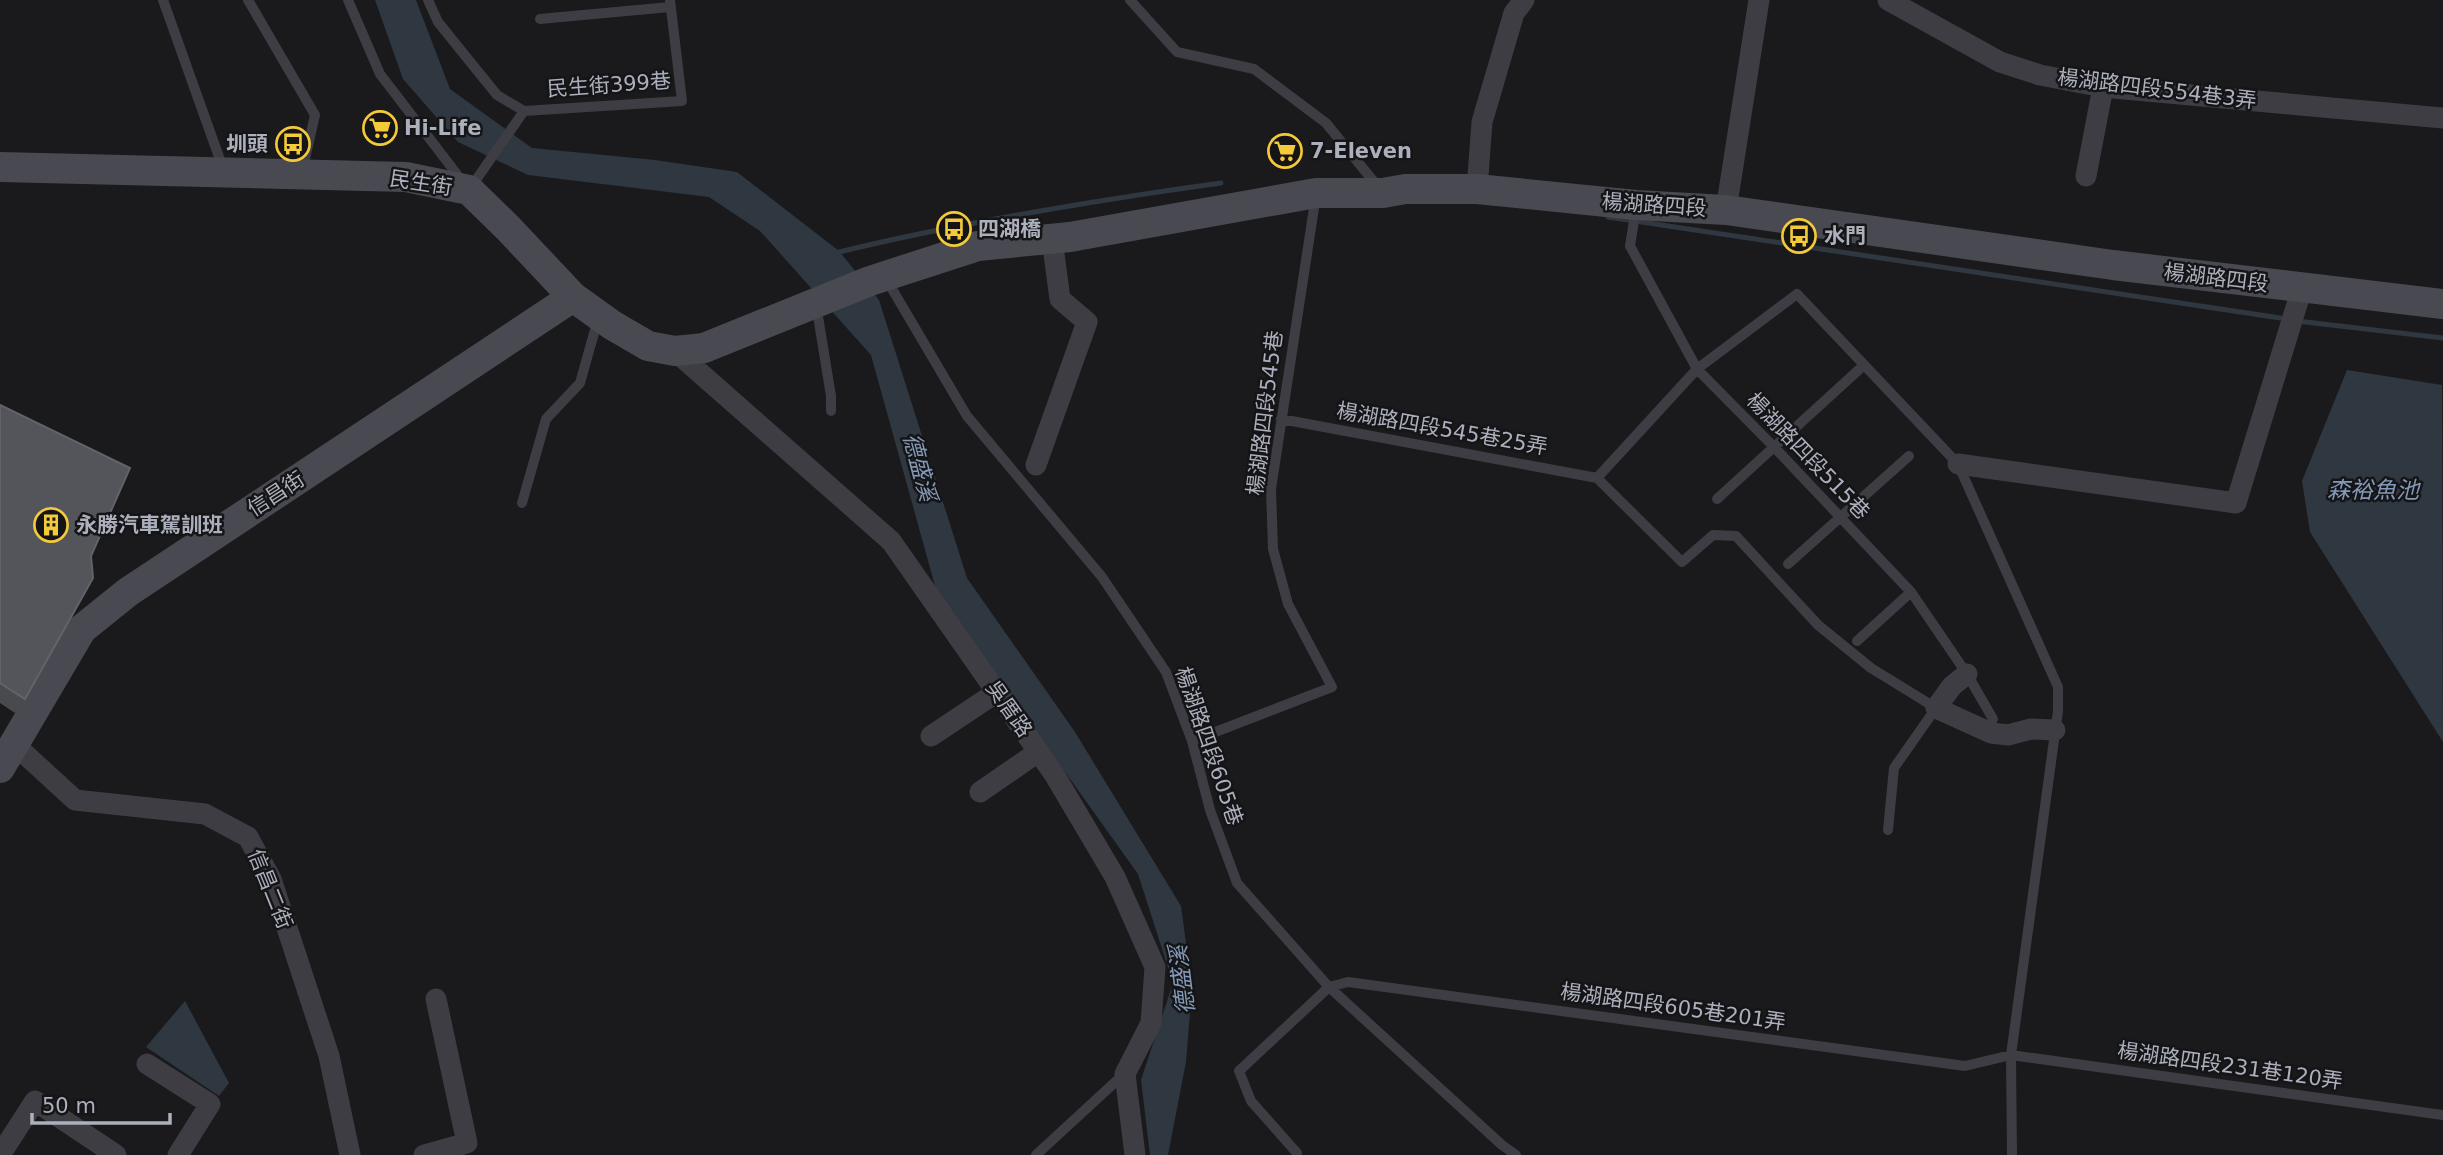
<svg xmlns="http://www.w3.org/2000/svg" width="2443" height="1155" font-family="'DejaVu Sans','Noto Sans TC',sans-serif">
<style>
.water{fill:#2f3741}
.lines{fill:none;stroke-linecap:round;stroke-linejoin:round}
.stream{stroke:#2f3741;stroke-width:5}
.lane{stroke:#3d3d43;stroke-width:10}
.street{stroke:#3d3d43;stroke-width:21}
.secondary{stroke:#494a51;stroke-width:30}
.wall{fill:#484a4e}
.building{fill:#53555a;stroke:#616369;stroke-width:2}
.labels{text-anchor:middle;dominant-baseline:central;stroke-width:5;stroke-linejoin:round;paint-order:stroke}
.street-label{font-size:21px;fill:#acafbc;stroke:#151517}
.poi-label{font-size:21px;font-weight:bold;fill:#acafbc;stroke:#151517;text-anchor:start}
.water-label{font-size:23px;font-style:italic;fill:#8499b7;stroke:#151517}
</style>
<rect width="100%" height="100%" fill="#1a1a1c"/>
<path class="water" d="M375,0H416L450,89L532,148L655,160L737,172L839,251L879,300L967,578L1075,732L1181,906L1192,988L1186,1062L1168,1155H1150L1141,1080L1173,983L1138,874L937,593L871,355L760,231L709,197L528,175L458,142L403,79Z
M2347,370L2442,385L2443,742L2310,532L2302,481Z
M185,1001L229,1083L219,1096L146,1047Z"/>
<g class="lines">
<path class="stream" d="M1608,217L2287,319
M835,253C962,222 1091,201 1221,183
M2297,321L2443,338"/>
<path class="lane" d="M163,0L224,171
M248,0L315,115L302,172
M348,0L380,74L469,190L524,111
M428,0L438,22L497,95L524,111
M1130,0L1177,52L1254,69L1326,123L1379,188
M540,19L670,7
M524,111L682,101L670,0
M1636,208L1630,246L1697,369L1775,448L1911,592L1967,674L1993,719
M885,277L967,416L1102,577L1166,672L1192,741L1210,810L1237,883L1329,987L1502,1145L1516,1155
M816,304L831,396V411
M1281,419L1597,478
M1597,478L1697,369L1797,294L1958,464L2058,687V711L2011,1055L2012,1155
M1597,478L1682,562L1713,535L1736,536L1818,625L1871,668L1936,708L1894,768L1888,830
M1717,499L1864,365
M522,503L546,419L580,383L598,319
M1788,564L1909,456
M1857,641L1911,592
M1192,741L1332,687L1288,604L1273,549L1271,489L1316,195
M1297,1153L1251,1101L1239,1071L1329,987L1348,982L1965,1066L2011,1055L2443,1115
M1036,1155L1124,1074"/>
<path class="street" d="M1888,0L2000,62L2040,75L2103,87L2443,118
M2086,176L2103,87
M1477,189L1482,122L1514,13L1524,0
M1726,210L1759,0
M675,351L891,541L1054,774L1115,877L1155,967L1151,1023L1125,1074L1135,1155
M1958,464L2236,503L2302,288
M1036,465L1087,322L1060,299L1052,239
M1967,674L1952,686L1936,708L1991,733L2008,735L2031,729L2055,730
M931,736L997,692
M14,744L75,800L205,814L248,837L271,879L329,1056L350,1155
M980,792L1038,752
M147,1064L210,1104L178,1155
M0,1155L35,1101L116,1155
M424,1155L467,1143L436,999"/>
<path class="secondary" d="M0,167L406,177L469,190L508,228L573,297L612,325L648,346L675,351L704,348L870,281L978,246L1070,237L1316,193H1383L1405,189H1477L1636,205L1726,210L2113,265L2443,304
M0,768L82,629L128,592L573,297"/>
</g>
<path class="wall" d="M0,405L25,699L15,713L0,703Z"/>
<path class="building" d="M0,405L130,468L91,556L93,578L25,699L0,683Z"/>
<defs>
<g id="supermarket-ring" transform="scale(1.75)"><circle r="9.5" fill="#151517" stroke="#f4ca3a" stroke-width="1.5"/><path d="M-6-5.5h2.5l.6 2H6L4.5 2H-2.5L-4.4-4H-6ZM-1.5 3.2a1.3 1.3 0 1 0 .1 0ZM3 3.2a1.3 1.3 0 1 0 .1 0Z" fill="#f4ca3a"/></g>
<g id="bus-ring" transform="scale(1.75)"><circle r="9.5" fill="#151517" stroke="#f4ca3a" stroke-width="1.5"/><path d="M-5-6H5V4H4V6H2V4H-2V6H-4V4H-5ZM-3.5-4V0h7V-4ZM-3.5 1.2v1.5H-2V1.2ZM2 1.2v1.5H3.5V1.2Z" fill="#f4ca3a"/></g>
<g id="building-ring" transform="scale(1.75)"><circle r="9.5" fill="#151517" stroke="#f4ca3a" stroke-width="1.5"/><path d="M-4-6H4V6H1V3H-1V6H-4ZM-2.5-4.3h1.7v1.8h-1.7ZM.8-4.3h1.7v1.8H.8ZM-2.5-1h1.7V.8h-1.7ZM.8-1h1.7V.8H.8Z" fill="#f4ca3a"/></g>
</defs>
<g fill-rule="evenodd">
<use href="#supermarket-ring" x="380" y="128"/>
<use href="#bus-ring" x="293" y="144"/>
<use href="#supermarket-ring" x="1285" y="151"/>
<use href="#bus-ring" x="954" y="229"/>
<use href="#bus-ring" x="1799" y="236"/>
<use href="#building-ring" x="51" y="525"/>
</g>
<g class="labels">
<g class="street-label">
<text transform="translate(609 85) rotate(-4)">民生街399巷</text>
<text transform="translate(2157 89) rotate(7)">楊湖路四段554巷3弄</text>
<text transform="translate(421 183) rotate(9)">民生街</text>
<text transform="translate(1654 205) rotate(4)">楊湖路四段</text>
<text transform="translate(2216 278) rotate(7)">楊湖路四段</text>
<text transform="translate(1265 413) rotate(-83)">楊湖路四段545巷</text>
<text transform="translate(1442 429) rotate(10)">楊湖路四段545巷25弄</text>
<text transform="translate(1808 456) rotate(46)">楊湖路四段515巷</text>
<text transform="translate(276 494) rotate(-33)">信昌街</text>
<text transform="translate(1009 709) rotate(55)">吳厝路</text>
<text transform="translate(1209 746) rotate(71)">楊湖路四段605巷</text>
<text transform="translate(270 889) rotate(68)">信昌二街</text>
<text transform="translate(1673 1007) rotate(8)">楊湖路四段605巷201弄</text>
<text transform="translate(2230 1066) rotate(8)">楊湖路四段231巷120弄</text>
</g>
<g class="poi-label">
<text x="404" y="128">Hi-Life</text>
<text x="268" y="144" text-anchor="end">圳頭</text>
<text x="1310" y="151">7-Eleven</text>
<text x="978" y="229">四湖橋</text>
<text x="1824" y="236">水門</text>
<text x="76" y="525">永勝汽車駕訓班</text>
</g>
<g class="water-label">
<text transform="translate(920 467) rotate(75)">德盛溪</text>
<text x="2373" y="490">森裕魚池</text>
<text transform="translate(1182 980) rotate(-97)">德盛溪</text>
</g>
</g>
<path d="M32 1113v10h138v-10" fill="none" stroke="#acafbc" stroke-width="3.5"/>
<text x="42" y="1113" font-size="21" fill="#acafbc" stroke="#151517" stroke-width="5" paint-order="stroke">50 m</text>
</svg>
